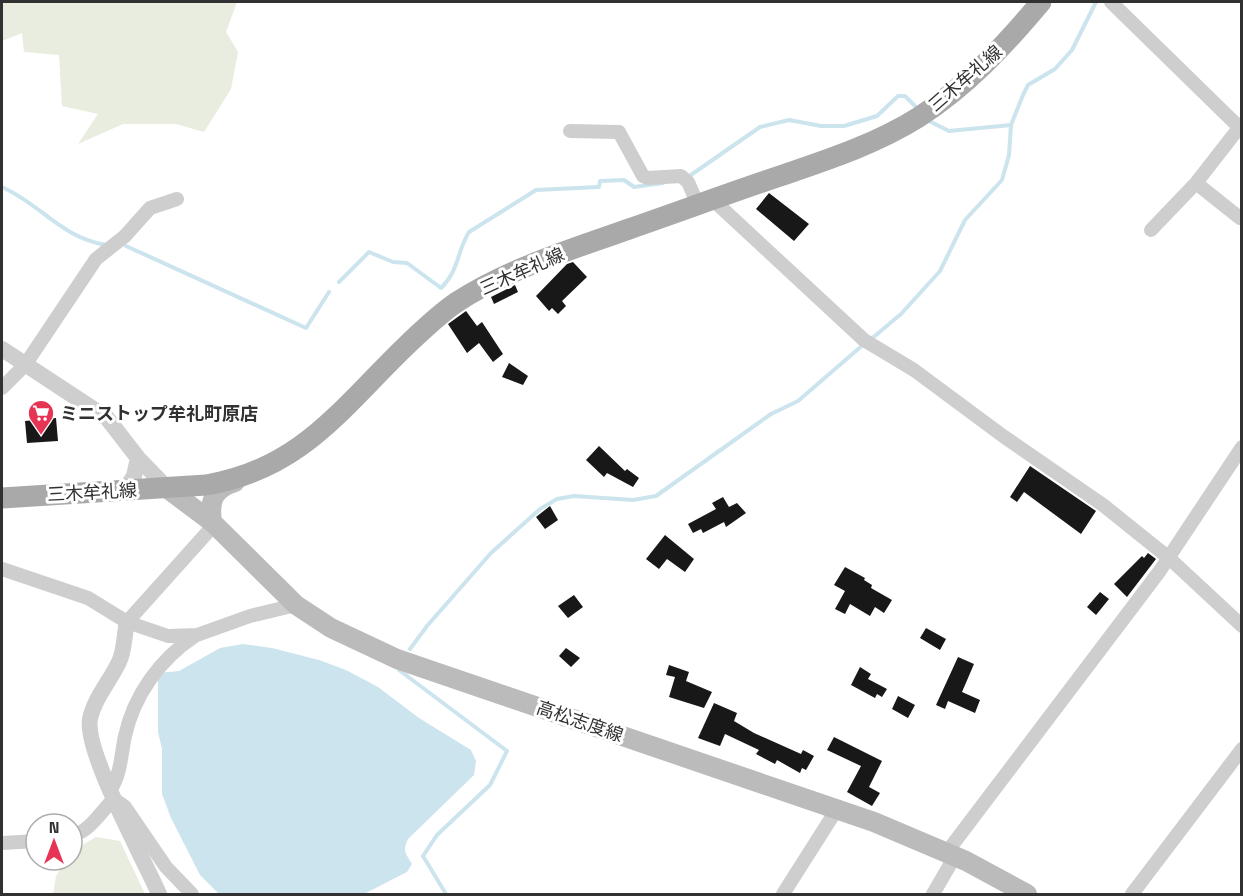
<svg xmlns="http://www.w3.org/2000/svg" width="1243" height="896" font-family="'Space Grotesk','Noto Sans JP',sans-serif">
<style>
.green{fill:#e8eddf}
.water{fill:#cce4ed}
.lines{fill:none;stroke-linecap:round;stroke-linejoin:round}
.stream{stroke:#cce4ed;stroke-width:4}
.building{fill:#181818}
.minor{stroke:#cecece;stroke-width:14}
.tertiary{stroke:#cecece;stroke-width:16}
.secondary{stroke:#bbb;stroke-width:20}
.primary{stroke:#a9a9a9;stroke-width:21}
.labels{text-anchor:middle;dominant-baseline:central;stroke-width:6;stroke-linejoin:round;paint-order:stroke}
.street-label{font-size:18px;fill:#313131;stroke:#fff}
.poi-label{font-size:18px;font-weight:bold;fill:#313131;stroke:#fff;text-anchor:start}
</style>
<rect width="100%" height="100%" fill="#fff"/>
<path class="green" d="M2,2H237L226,32L238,52L231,89L204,132L176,124H123L78,144L98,114L62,106L59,55L24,52L22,33L2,41Z
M96,837L120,841L145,894H53L56,876L67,860H72L74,850Z"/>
<path class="water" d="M243,644L272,648L319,660L346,670L378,687L419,718L471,750L476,761L474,775L408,839C402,852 406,853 412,864L407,872L364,894H219L200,875L171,818L162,794V749L158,732V673L179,671L220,648Z"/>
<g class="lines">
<path class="stream" d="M927,120L949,131L1011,125
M688,177L760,127L789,120L821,126H844L877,116L898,96H905L915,106
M2,187C42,205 60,237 106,245
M126,246L306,328L329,292
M339,282L369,252L393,262L407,263L441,288C459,271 457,251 469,232L536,190L599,187L600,181L624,180L634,187L663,183
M870,340L901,314L940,271L965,220L1002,180L1009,155L1011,125L1023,95L1028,85L1055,69L1072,50L1096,2
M410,649L427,626L491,553L540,509L557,499L574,496L633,500L656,496L771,414L798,401L864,344
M399,670L507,751L490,785L437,835L423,856L446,894"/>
</g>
<path class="building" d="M769,193L809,224L794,241L756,209Z
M573,262L587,277L562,301L566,306L558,314L552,308L549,311L536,296L567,264Z
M515,285L518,292L494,304L491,297Z
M466,311L477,326L482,322L503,354L493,362L479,343L467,353L448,324Z
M509,363L528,376L523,385L502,377Z
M56,418L58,441L27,443L25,421Z
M599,446L625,471L627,469L639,478L633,487L607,473L604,477L586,460Z
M1030,466L1096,511L1081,534L1024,492L1017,502L1010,497Z
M723,497L729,507L737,503L746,513L726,527L724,522L703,533L701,529L693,533L688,524L716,509L712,503Z
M550,506L558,520L545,529L536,517Z
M665,535L694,559L685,572L667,559L659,569L646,559Z
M1148,553L1156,559L1127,597L1114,584L1142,556L1144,558Z
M845,567L865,578L864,580L872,585L871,588L892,600L884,613L875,607L870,616L850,604L845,614L835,609L845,591L834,585Z
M1100,592L1109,599L1096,615L1087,607Z
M574,595L583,607L568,618L558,606Z
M926,628L946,639L940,650L920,638Z
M566,648L580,658L571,667L559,656Z
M958,657L974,664L962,692L980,700L975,713L948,701L945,709L936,705Z
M669,665L689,672L686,681L712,692L704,708L669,697L675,677L666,675Z
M860,667L871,674L868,679L887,689L882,697L877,694L875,698L851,685Z
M898,696L915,705L908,718L892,709Z
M714,703L737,713L734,721L754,733L801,754L803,750L814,756L806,770L802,768L800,773L777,760L775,764L756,754L759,750L725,734L720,746L698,738Z
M834,737L882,761L869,787L880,793L872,806L847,792L861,766L827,750Z"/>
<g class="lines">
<path class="minor" d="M1111,2L1242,130
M570,131L619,132L643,176L648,178L681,176L688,182L698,205
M1196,183L1240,218
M713,200L864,340L914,370L1003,436L1103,505L1169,558L1242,626
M1151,230L1196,183L1242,124
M2,388L25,365L96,259L125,236L150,208L177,199
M2,569L88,598L127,622L168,636L197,635L250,616L296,605
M127,622L214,525
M111,789C121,774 121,754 125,736C134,695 160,659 195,636
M72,835C90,832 101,811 114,799L125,807L166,867L192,894
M2,843L36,841
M947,852L1159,572L1242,447
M783,894L837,809
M933,894L955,856
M1132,894L1242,749"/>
<path class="tertiary" d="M2,349L107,418L138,458L168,489
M126,489L134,476L138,458
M127,622C124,635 125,649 119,662C110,681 94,699 90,719C84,751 144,859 159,894"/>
<path class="secondary" d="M168,489L212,522L296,605L331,628L397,659L874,822L966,861L1027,894
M212,522C209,501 213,489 235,482"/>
<path class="primary" d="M2,498L206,485C302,469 342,407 408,344C424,329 439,314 457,302C510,268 570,250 629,229C681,211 732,192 783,175C830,159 878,143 919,117C967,86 1005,45 1041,2"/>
</g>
<defs>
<g id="supermarket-pin" transform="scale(1.35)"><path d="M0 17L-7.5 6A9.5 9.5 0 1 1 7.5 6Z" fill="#e63554" stroke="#fff"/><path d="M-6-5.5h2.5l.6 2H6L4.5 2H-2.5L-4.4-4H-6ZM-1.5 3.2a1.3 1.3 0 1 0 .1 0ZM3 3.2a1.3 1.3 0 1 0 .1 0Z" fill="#fff"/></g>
</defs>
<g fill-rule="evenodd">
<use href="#supermarket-pin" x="41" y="413"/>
</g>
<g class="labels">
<g class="street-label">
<text transform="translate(965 78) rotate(-41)">三木牟礼線</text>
<text transform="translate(522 271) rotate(-24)">三木牟礼線</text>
<text transform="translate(92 492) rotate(-3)">三木牟礼線</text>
<text transform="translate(580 721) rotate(19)">高松志度線</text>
</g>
<g class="poi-label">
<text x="60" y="413">ミニストップ牟礼町原店</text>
</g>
</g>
<rect width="1243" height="896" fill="none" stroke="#313131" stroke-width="6"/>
<g transform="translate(54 842)"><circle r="28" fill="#ffffff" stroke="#adadad" stroke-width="1.5"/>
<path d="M0-4.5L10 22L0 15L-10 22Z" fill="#e63554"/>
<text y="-9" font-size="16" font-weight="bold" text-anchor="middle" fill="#313131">N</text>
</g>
</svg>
